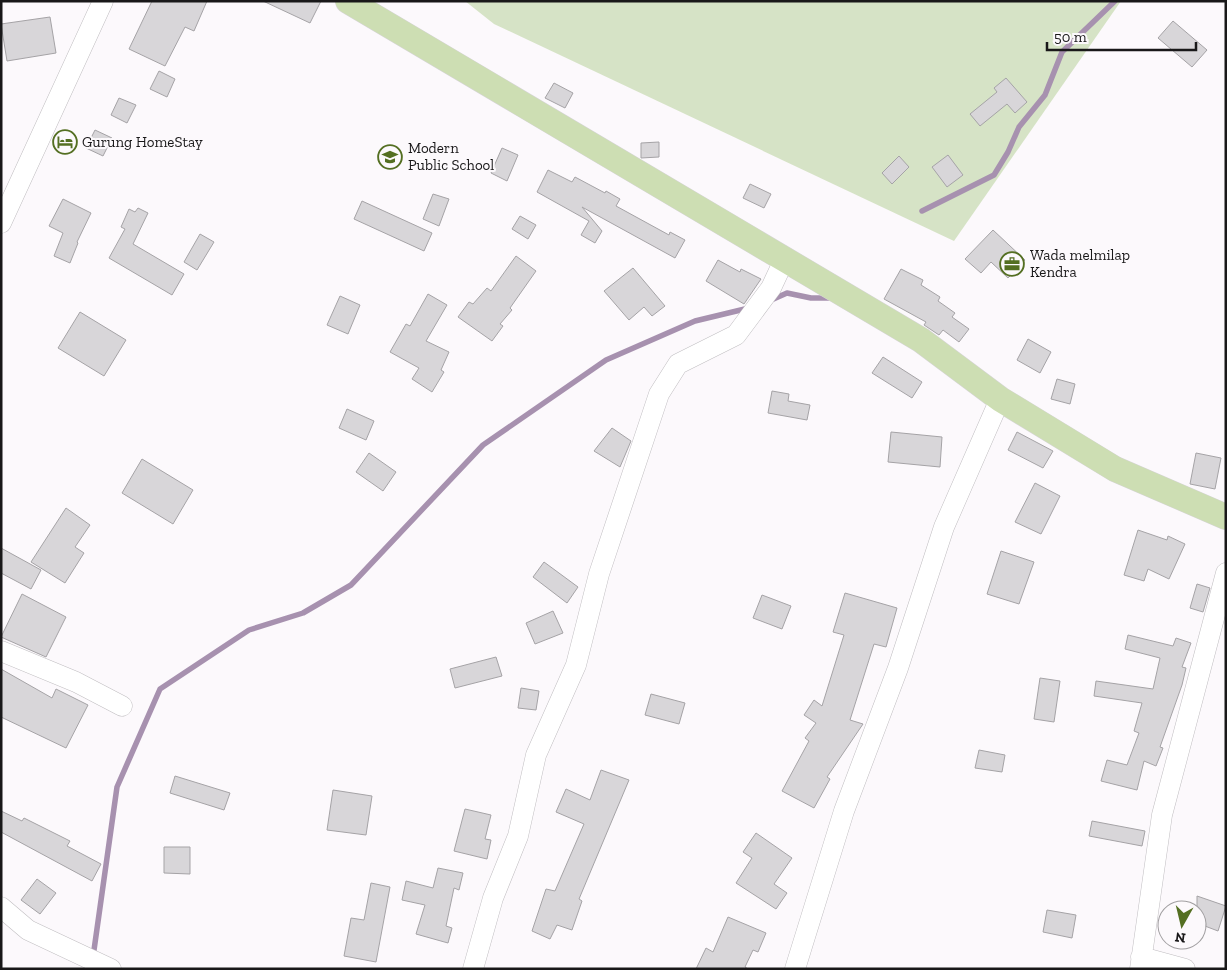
<svg xmlns="http://www.w3.org/2000/svg" width="1227" height="970" font-family="'Zilla Slab',serif">
<style>
.green{fill:#d6e3c6}
.lines{fill:none;stroke-linecap:round;stroke-linejoin:round}
.stream{stroke:#a791af;stroke-width:5.5}
.building{fill:#d8d6d9;stroke:#a5a3a6}
.minor-casing{stroke:#c0bec1;stroke-width:21}
.major-casing{stroke:#d6d5d6;stroke-width:26}
.minor{stroke:#fff;stroke-width:20}
.major{stroke:#cddeb3;stroke-width:25}
.labels{text-anchor:middle;dominant-baseline:central;stroke-width:4;stroke-linejoin:round;paint-order:stroke}
.poi-label{font-size:15px;fill:#191819;stroke:#fcf9fc;text-anchor:start}
</style>
<rect width="100%" height="100%" fill="#fcf9fc"/>
<path class="green" d="M465,1H1121L954,241L494,24Z"/>
<g class="lines">
<path class="stream" d="M922,211L994,175L1008,152L1019,127L1045,95L1062,52L1115,1
M769,301L787,293L811,298H831
M94,950L117,787L160,689L249,630L303,613L351,585L483,445L606,360L695,321L749,308"/>
</g>
<path class="building" d="M152,1H207L194,31L185,27L165,66L129,49Z
M263,1H321L310,23Z
M50,17L56,53L7,61L1,24Z
M1173,21L1207,50L1192,67L1158,38Z
M159,71L175,79L167,97L150,89Z
M1006,78L1027,102L1015,113L1007,104L980,126L970,114L997,92L994,88Z
M554,83L573,93L565,108L545,98Z
M119,98L136,105L127,123L111,115Z
M95,130L112,138L103,156L86,148Z
M659,142V157L641,158V143Z
M502,148L518,155L507,181L491,173Z
M948,155L963,175L947,187L932,167Z
M899,156L909,167L892,184L882,173Z
M548,170L572,182L575,177L605,193L606,191L620,199L616,206L669,235L670,232L685,240L675,258L582,207L602,231L595,243L581,235L589,221L537,192Z
M750,184L771,194L764,208L743,198Z
M433,194L449,199L439,226L423,219Z
M63,199L91,213L77,242L78,243L70,263L54,256L63,233L49,226Z
M362,201L432,233L424,251L354,219Z
M138,208L148,213L133,244L184,274L172,295L109,258L125,229L121,227L129,209L135,212Z
M520,216L536,225L528,239L512,229Z
M993,230L1025,260L1008,278L991,262L981,273L965,259Z
M200,234L214,242L197,270L184,262Z
M516,256L536,271L510,308L512,310L500,324L503,326L492,341L458,317L469,302L473,304L487,288L491,291Z
M718,260L740,272L741,269L761,279L744,304L706,281Z
M633,268L665,306L652,316L644,307L629,320L604,291Z
M901,269L923,280L921,285L940,297L938,301L955,313L952,317L969,329L959,342L943,330L939,335L924,325L926,322L884,299Z
M428,294L447,305L426,341L449,352L441,370L444,372L432,392L412,379L419,368L390,352L406,324L410,326Z
M340,296L360,305L348,334L327,325Z
M80,312L126,340L104,376L58,348Z
M1028,339L1051,352L1040,373L1017,360Z
M883,357L922,382L912,398L872,373Z
M1057,379L1075,384L1070,404L1051,399Z
M772,391L789,394L788,401L810,405L807,420L768,413Z
M347,409L374,421L366,440L339,428Z
M612,428L631,441L620,467L594,451Z
M891,432L942,437L940,467L888,462Z
M1017,432L1053,451L1043,468L1008,450Z
M369,453L396,472L383,491L356,472Z
M1196,453L1221,458L1215,489L1190,484Z
M142,459L193,490L173,524L122,493Z
M1035,483L1060,496L1041,534L1015,522Z
M66,508L90,525L75,547L84,553L65,583L31,562Z
M1138,530L1167,540L1168,536L1185,544L1169,579L1148,569L1144,581L1124,575Z
M1,548L41,570L31,589L1,573Z
M1001,551L1034,562L1019,604L987,594Z
M544,562L578,587L567,603L533,577Z
M1197,584L1210,588L1203,612L1190,608Z
M845,593L897,608L886,647L874,644L850,720L863,724L827,777L830,779L814,808L782,791L809,741L805,738L816,723L804,715L814,700L822,706L844,635L833,632Z
M22,594L66,617L46,657L1,637Z
M762,595L791,606L782,629L753,618Z
M553,611L563,633L535,644L526,623Z
M1128,635L1173,646L1176,638L1191,643L1182,667L1186,668L1182,685L1160,747L1163,748L1156,766L1144,761L1137,790L1101,781L1107,760L1127,765L1139,733L1134,731L1142,703L1094,696L1096,681L1153,689L1160,658L1125,649Z
M496,657L502,676L455,688L450,669Z
M1,669L52,698L56,689L88,705L66,748L1,717Z
M1040,678L1060,681L1054,722L1034,719Z
M521,688L539,691L536,710L518,708Z
M651,694L685,703L679,724L645,715Z
M979,750L1005,755L1002,772L975,768Z
M601,770L629,780L579,899L582,901L572,930L557,925L550,939L532,931L546,889L555,891L584,824L556,812L566,789L590,800Z
M175,776L230,793L224,810L170,793Z
M333,790L372,796L366,835L327,830Z
M465,809L491,815L485,839L491,840L487,859L454,851Z
M1,811L22,821L24,818L70,841L67,846L101,864L92,881L1,832Z
M1092,821L1145,831L1142,846L1089,836Z
M756,833L792,858L774,884L787,893L776,909L736,883L752,858L743,852Z
M164,847H190V874L164,873Z
M438,868L463,873L459,890L454,888L446,926L452,928L448,943L416,934L425,905L402,900L406,881L433,888Z
M37,879L56,893L40,914L21,900Z
M371,883L390,887L376,962L344,956L351,918L364,920Z
M1197,896L1226,906L1218,931L1197,923Z
M1047,910L1076,915L1072,938L1043,932Z
M728,917L766,933L758,952L753,950L745,967L748,969H696L706,948L713,952Z"/>
<g class="lines">
<g class="minor-casing">
<path id="minor" d="M1,223L103,1
M1,651L76,682L122,706
M1,907L28,930L111,969
M1141,957L1185,969
M473,969L493,898L518,836L536,755L576,665L599,574L659,394L678,364L736,335L771,288L785,258
M795,969L844,811L898,668L944,527L1000,399
M1140,969L1162,815L1226,573"/>
</g>
<g class="major-casing">
<path id="major" d="M348,1L921,340L1000,399L1115,469L1226,517"/>
</g>
<use href="#minor" class="minor"/>
<use href="#major" class="major"/>
</g>
<defs>
<g id="hotel-ring" transform="scale(1.25)"><circle r="9.5" fill="#fcf9fc" stroke="#546f22" stroke-width="1.5"/><path d="M-6-4.5h1.5V1H6V5H4.5V3h-9V5H-6ZM-4 0a1.8 1.8 0 1 1 3.6 0ZM.5 0V-2.5h3Q6-2.5 6 0Z" fill="#546f22"/></g>
<g id="school-ring" transform="scale(1.25)"><circle r="9.5" fill="#fcf9fc" stroke="#546f22" stroke-width="1.5"/><path d="M0-5L7-2L0 1L-7-2ZM-4 1L0 2.5L4 1V4Q0 6-4 4Z" fill="#546f22"/></g>
<g id="office-ring" transform="scale(1.25)"><circle r="9.5" fill="#fcf9fc" stroke="#546f22" stroke-width="1.5"/><path d="M-6-3h4V-5.5h4V-3h4V5H-6ZM-1-4.5V-3h2v-1.5ZM-6 0V1H6V0Z" fill="#546f22"/></g>
</defs>
<g fill-rule="evenodd">
<use href="#hotel-ring" x="65" y="142"/>
<use href="#school-ring" x="390" y="157"/>
<use href="#office-ring" x="1012" y="264"/>
</g>
<g class="labels">
<g class="poi-label">
<text x="82" y="142">Gurung HomeStay</text>
<text x="408" y="148">Modern<tspan x="408" dy="17">Public School</tspan></text>
<text x="1030" y="255">Wada melmilap<tspan x="1030" dy="17">Kendra</tspan></text>
</g>
</g>
<rect width="1227" height="970" fill="none" stroke="#191819" stroke-width="5"/>
<g transform="translate(1182 925) rotate(188)"><circle r="24" fill="#fcf9fc" stroke="#a19fa1"/>
<path d="M0-4L9 19L0 12L-9 19Z" fill="#546f22"/>
<text y="-8" font-size="14" font-weight="bold" text-anchor="middle" fill="#191819">N</text>
</g>
<path d="M1047 42v8h149v-8" fill="none" stroke="#191819" stroke-width="2.5"/>
<text x="1054" y="42" font-size="15" fill="#191819" stroke="#fcf9fc" stroke-width="4" paint-order="stroke">50 m</text>
</svg>
